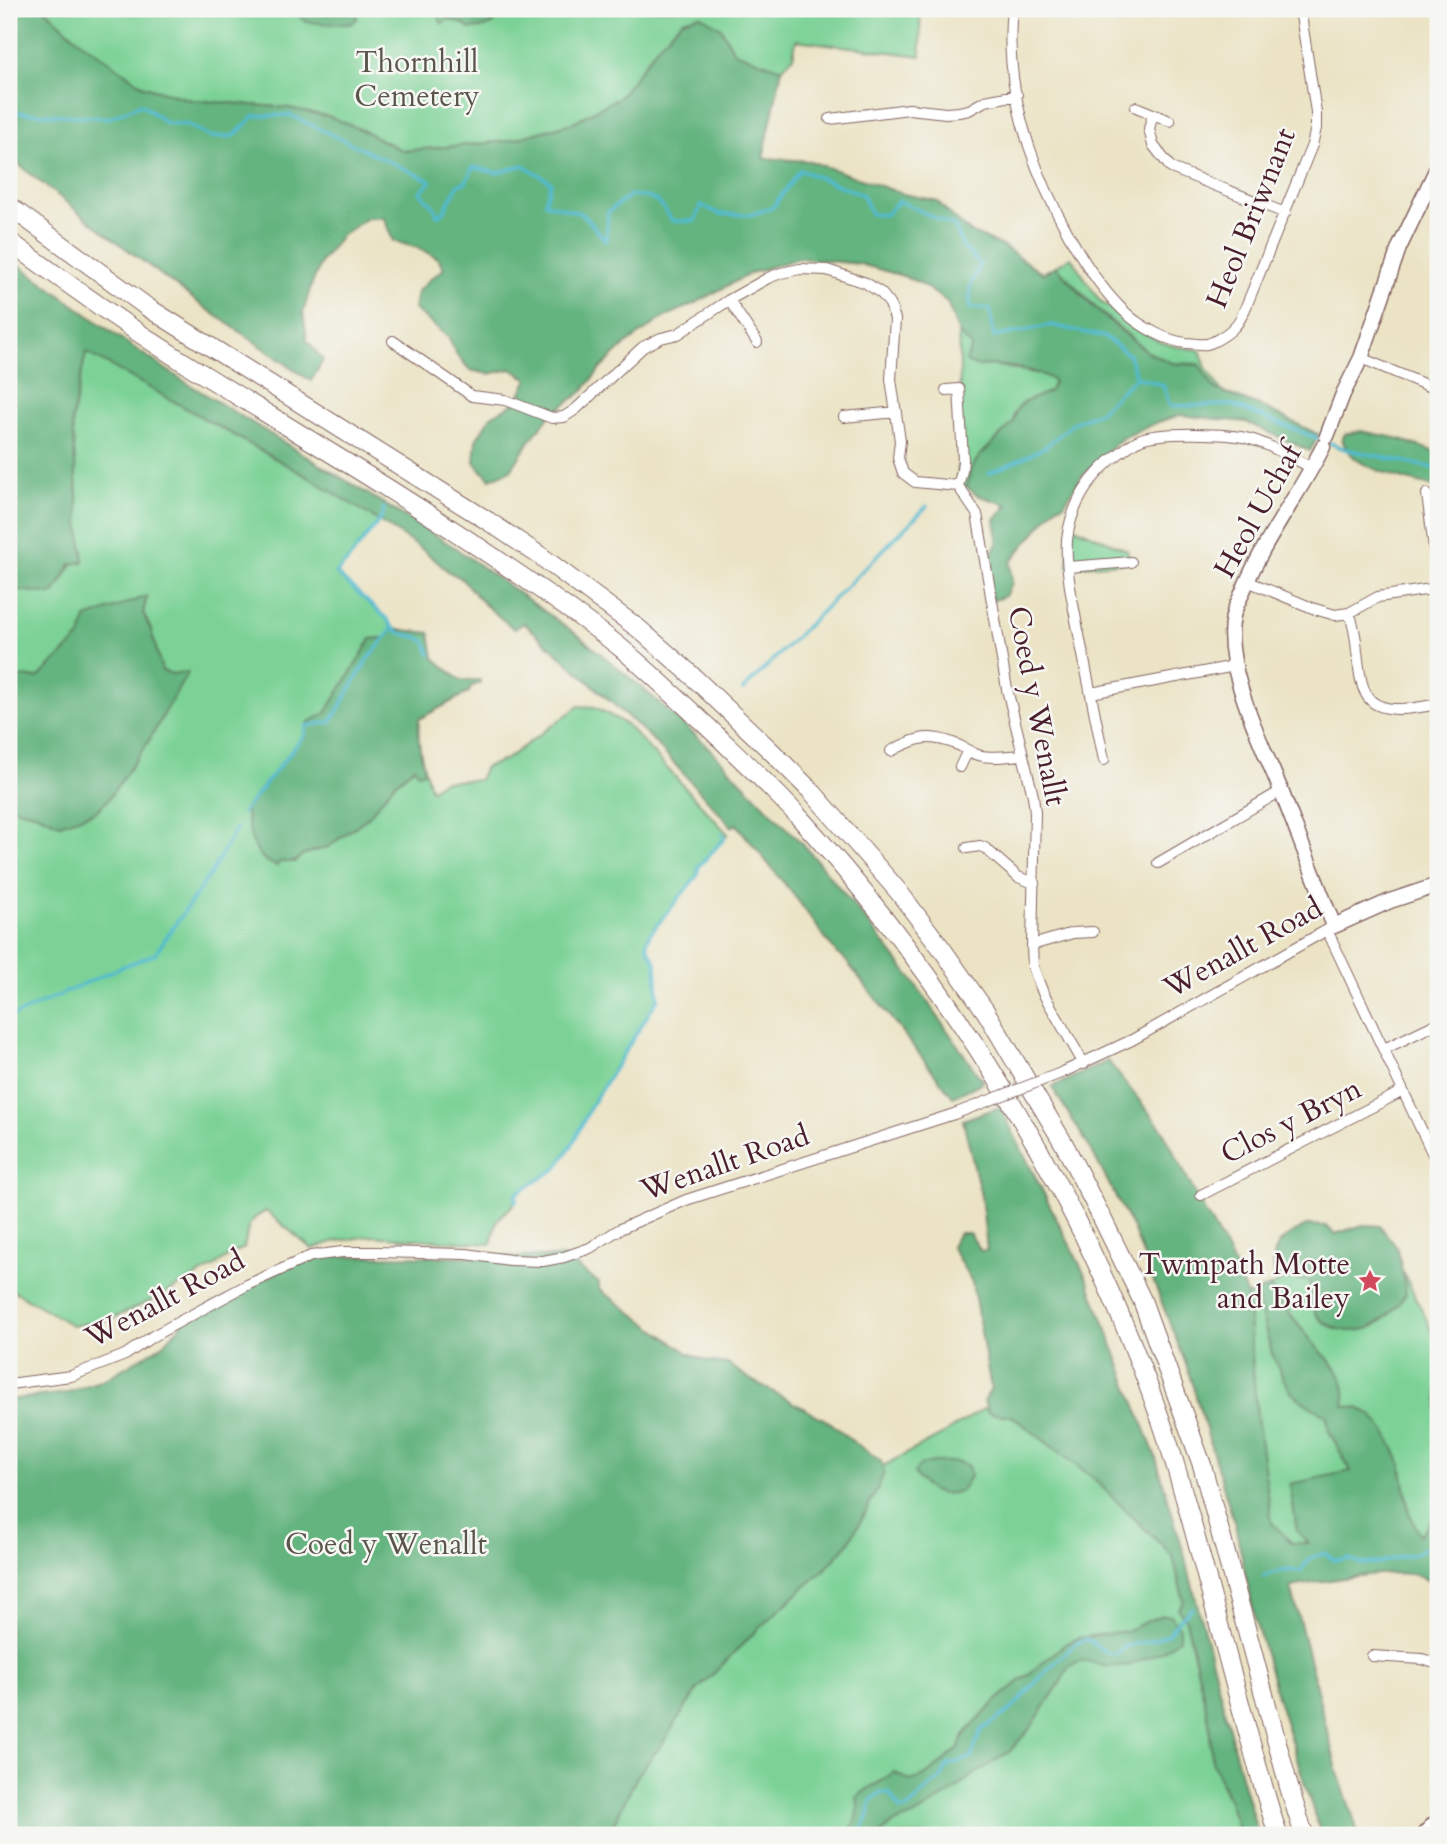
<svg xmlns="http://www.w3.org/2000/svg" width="1447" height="1844" font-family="Cardo,serif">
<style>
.green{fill:#7bd296;stroke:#627860;stroke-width:2}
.forest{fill:#64b47f;stroke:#576a55;stroke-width:2}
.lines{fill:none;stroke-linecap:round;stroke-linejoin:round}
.stream{stroke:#52bacf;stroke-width:3.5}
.street-casing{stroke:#826461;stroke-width:12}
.secondary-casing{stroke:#826461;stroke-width:17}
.highway-casing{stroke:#826461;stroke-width:20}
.street{stroke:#fff;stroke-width:10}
.secondary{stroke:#fff;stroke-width:14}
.highway{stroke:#fff;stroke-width:18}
.street-bridge-casing{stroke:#826461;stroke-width:12;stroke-linecap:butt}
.street-bridge{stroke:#fff;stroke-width:10}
.labels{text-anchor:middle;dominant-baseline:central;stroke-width:5;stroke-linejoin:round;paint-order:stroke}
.park-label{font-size:30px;fill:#59554b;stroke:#f6f6f2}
.street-label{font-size:30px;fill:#4a1f2b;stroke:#f6f6f2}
.poi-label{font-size:30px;fill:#4a1f2b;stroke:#f6f6f2;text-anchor:end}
</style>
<rect width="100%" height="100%" fill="#f6f6f2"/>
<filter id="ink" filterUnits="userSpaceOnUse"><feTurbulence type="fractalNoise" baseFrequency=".0143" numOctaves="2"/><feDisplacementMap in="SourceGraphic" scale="14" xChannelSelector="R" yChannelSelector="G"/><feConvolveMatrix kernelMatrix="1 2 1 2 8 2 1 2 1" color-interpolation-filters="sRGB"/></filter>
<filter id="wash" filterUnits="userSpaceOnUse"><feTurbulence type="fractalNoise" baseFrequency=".00686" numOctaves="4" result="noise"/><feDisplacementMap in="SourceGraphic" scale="28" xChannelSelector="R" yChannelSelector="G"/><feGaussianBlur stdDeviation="1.57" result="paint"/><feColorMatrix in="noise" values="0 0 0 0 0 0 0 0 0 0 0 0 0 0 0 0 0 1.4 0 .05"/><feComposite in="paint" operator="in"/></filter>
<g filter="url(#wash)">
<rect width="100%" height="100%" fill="#ebe3c4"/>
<path class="green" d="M45,9H920L921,56L796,40L793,57L782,69L734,52L721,28L660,43L620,97L572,123L508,141L403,151L360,129L330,117L289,108L191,100L144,86L77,39Z
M1071,257L1099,300L1134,328L1160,342L1177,347L1200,350L1206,368L1222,392L1215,389L1198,364L1171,363L1148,352L1097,309L1056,266Z
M958,334H959L972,346L966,361L979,366L993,365L1040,374L1049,377L1054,382L1050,391L1014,414V422L979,457L970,471L967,487L958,486L960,363Z
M86,352L308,477L379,521L347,562L336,573L388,620L392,629L385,638L371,639L326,714L308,723L305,734L280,764L279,862H295L302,855L328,847L368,817L394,784L415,767L418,773L425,771L431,790L442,781L479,780L485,767L505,760L579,706L595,707L617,719L628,726L728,834L699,866L697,876L650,934L647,941L648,947L656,962L658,999L592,1104L572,1145L556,1169L516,1194V1202L497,1220L491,1244L370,1236L332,1242L312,1249L266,1211C245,1222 249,1227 244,1248L230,1255L214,1267L155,1299L113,1318L73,1326L9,1288V807L35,813L60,824L107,801L148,742L187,673L173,674L162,671L151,630L143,613L147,597L80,637L38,678L9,676V589L54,594L72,564L84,561L79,523L72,420Z
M1070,525L1127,550L1131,562L1068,567Z
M1403,1272L1438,1343V1512L1428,1527L1427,1550L1409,1513L1401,1464L1358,1408L1343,1406L1337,1369L1314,1344L1276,1297L1270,1287L1288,1278L1310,1282C1311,1292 1310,1305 1316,1314C1326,1331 1361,1335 1376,1325C1389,1317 1397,1306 1406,1294Z
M1254,1293L1258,1302L1272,1354L1292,1393L1308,1405L1327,1416L1329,1431L1351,1471L1309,1543H1292L1271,1523L1257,1417L1247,1296Z
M985,1408L989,1413L1012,1416L1093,1478L1173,1556L1184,1602L1182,1617L1186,1620L1209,1721L1212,1761L1229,1801L1240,1835H880L891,1824L913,1816L951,1793L969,1778L1010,1751L1031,1727L1060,1683L1069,1666L1079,1661H1088L1107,1667L1179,1639V1628L1171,1615H1162L1126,1631L1079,1638L1065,1644L996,1701L964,1735L958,1749L943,1762L923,1778L910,1782L894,1772C882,1782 869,1786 857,1797C861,1813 856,1822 847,1835H608L637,1776L661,1745L697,1690L759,1628L829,1565L848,1544L874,1496L884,1473L883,1466L938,1437Z"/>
<path class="forest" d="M9,9H45L77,39L144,86L191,100L289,108L331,117L360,129L403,151L508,141L572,123L620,97L660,43L683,20L700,15L721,28L734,52L782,69L763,158L810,161L903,194L937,201L948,213L970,232L1002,246L1043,273L1056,266L1093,307L1147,352L1172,363L1199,365L1215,389L1267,409L1319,435L1310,451L1246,422L1180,415L1158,422L1122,438L1082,476L1064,504L1057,506L1010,562L1012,583L1005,596L992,601L986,565L998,541L995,519L1008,505L977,495L967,487L970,471L979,457L1014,422C1014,400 1033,400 1050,391L1054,382C1044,371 1009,366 993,365C983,365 975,369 966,361L972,346L959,334L947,302L920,283L903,276L860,264L799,258L751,273L697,302L663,318L626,344L601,368L582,392L550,415L529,442L511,470L490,479L474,462L476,440L491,416L516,402L528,379L511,369L489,374L470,370L457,355L448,337L414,309L417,292L429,280L444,269L438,258L418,248L393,241L384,218H367L341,236L321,262L311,286L303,313L307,340L323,360L311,381L204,307L108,235L9,157Z
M298,9H357V19C355,20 354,22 352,23C347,25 306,24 302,19C299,16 299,13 298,9Z
M437,9H495L493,24L481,28L469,29L464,24L449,19L443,23H441Z
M9,258L127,343L182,380L451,545L579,636L647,692L704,743L808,850L865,919L911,978L983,1082L953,1097L843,957L837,954L797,899L736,824L732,827L650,737L524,623L514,629L483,603L461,578L449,572L423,550L379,521L308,477L86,352L72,420L79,523L84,562L71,564L54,594L9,589Z
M1360,431L1396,438L1438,453V487C1419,484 1375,472 1359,461C1351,457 1346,448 1342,440L1345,434Z
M147,596L143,613L151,630L162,671L173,674L188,672L148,742L107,801L95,812L60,824L35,813L9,807V676L38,678L80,637L86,618Z
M392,629L430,633L434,658L460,680H480V683L470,687L469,692L419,719C417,737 420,754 425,771L418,773L414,767L394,784L368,817L328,847L302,855L295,862H279L277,866C251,859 249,830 245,808L305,734L308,723L326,713L371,639L385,638Z
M1108,1061L1162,1129L1201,1205L1228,1252L1247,1296L1257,1417L1272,1523L1292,1543H1308L1297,1531L1290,1484L1351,1471L1329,1431L1327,1416L1308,1405L1292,1393L1283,1378L1272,1354L1258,1302L1254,1293L1270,1287C1282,1307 1299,1326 1314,1344C1324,1355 1336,1365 1342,1379C1346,1388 1346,1396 1344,1406L1358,1408L1372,1415L1387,1434L1401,1464L1409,1513L1420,1535L1438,1512V1545L1433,1550L1438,1555V1587C1432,1584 1426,1578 1419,1576C1395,1567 1318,1582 1291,1587L1337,1770L1359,1835H1321L1278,1699L1256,1623L1235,1525L1187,1367L1133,1229L1090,1148L1052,1087Z
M1000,1107L1087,1279L1155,1455L1187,1564L1242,1779L1258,1835H1240L1229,1801L1212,1761L1209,1721L1193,1648L1186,1620L1178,1609L1184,1602L1173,1556L1093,1478L1012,1416L989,1413L984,1402L991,1388L972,1282L951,1246L959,1233H969L981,1251L987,1250L981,1196L963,1120Z
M1308,1225L1326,1226L1335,1234L1363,1225L1380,1226L1398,1249L1406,1294C1390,1316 1369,1338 1338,1329C1330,1326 1320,1322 1316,1314C1310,1305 1311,1292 1310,1282L1288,1278L1274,1273C1271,1241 1283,1239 1308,1225Z
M311,1256L564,1257L599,1283V1289L688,1353L707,1361L728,1364L751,1380L831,1423L852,1441L881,1461L884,1473L874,1496L848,1544L829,1565L759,1628L697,1690L661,1745L637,1776L608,1835H9V1400L66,1393L105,1379L163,1345L190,1315Z
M934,1462H958L968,1466L970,1476L961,1491C938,1498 927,1492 914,1473L920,1465Z
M1162,1615H1171L1179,1628V1639L1161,1652L1130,1665L1107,1667L1088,1661H1079L1069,1666L1060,1683L1031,1727L1010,1751L969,1778L951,1793L913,1816L891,1824L880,1835H847C856,1822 861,1814 857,1797C869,1786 882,1783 894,1772L910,1781L923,1777L943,1762L958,1749L964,1735L996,1701L1065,1644L1079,1638L1126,1631Z"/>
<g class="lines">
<path class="stream" d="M9,112L109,118L141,104L166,123L188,125L211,137L234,136L254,116L290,115L431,181L420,192L435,208L437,215L443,213L458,185L466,182L473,167L497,173L523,165L551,182L545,203L583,214L606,241L608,212L630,195C655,197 659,199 672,221H695L701,205L720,214L750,215L773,207L800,170L863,195L871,214L885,215L899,201L955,227L963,247L980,264L970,287V308L990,309L994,337L1051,325L1105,337L1129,355L1136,377L1163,385L1170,406L1232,405L1345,449L1438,469
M989,473L1008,465L1045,447L1075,422L1098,413L1136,377
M384,508L383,514L379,521L347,562L336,573L388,620C399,642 416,630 426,643C428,646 428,650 430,654
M743,690L927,506
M242,813L305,734L306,726L331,722L366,662L392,629
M9,1018L119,968L155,954L211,873L236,828
M516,1202V1194L556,1169L572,1145L592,1104L658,999L656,962L647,947V941L650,934L697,876L699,866L725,838L722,834
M1263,1577C1276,1571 1287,1569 1301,1571C1307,1560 1313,1555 1325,1553L1334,1560L1350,1559L1361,1564L1378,1563L1414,1554L1430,1545L1438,1535
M858,1835C866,1825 871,1815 870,1802L879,1793H889L900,1809H907L912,1805L926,1790L941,1778L948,1765L971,1758L981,1730L1011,1710L1045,1672L1075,1644L1087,1639L1107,1653L1115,1654L1126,1646L1151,1641L1168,1634L1179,1620L1192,1608"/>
</g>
</g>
<g filter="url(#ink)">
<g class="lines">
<g class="street-casing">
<path id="street" d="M1012,9C1007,54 1015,103 1029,146C1046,197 1085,275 1125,312C1139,326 1167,341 1186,343C1193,343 1201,345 1207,344C1215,342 1229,333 1234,327C1239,323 1242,315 1245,309L1312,145L1316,128V112L1300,9
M1136,107L1170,121
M1153,114L1149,129L1153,145L1171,168L1285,213
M830,119L909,109L946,113L959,112L969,110L985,101L1017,95
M729,300L757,342
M393,341L472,396L505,400L552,418L564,417L576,409L643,347L661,338L678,334L729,300L768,278L781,273L800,269L827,270L866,283L881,293L890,304L895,319L891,379L900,441L898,458L903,473L915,482L958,486L977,514L1007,689L1033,796L1035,812L1032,945L1033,967L1043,993L1084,1064
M1361,358L1438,390
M946,390L959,389L963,460L962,471L958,486
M844,417L897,412
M1427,494L1438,579
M1068,567L1131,562
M1247,581L1315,609L1335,615L1349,613L1378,597L1438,588
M1349,613C1354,625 1356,638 1357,651C1359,665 1359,681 1366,694C1378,717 1418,708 1438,704
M1091,693L1235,666
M891,751C917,737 930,733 958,745C965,748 971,753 978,755C992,759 1008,756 1022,755
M1104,760C1096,720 1088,680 1080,640C1074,609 1065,571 1067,540C1071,503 1092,473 1121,452C1127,448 1133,442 1139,440C1157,431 1230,433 1250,439C1272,445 1292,458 1312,468
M960,767L968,750
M967,848L980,846L985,848L1018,877L1034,883
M1158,863L1281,791
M1327,930L1438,1165
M1032,945L1073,933L1093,932
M1384,1049L1438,1023
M1061,1073L1132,1040L1334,926
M1201,1195L1403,1091
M9,1384L71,1376L125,1355L153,1336L247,1285L311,1256L342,1252H376L466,1254L510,1260L543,1261L564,1257L590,1248L620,1229L686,1200L954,1114
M1372,1656L1422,1659L1438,1664"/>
</g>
<g class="secondary-casing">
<path id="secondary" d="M1327,436L1343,394L1361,358L1399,248L1438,166
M1323,447C1298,496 1264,540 1243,591C1240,599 1235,607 1233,616C1222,666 1263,746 1282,793C1299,837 1316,882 1334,926L1390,901L1438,885
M1423,1835L1438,1820"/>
</g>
<g class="highway-casing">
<path id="highway" d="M9,206L147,307L488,521L539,555L639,629L686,670L771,751L813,793L898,891L942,949L986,1012L1064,1144L1104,1222L1142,1300L1202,1465L1289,1787L1304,1835
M9,241C69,285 130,329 193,368C299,434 406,497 508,567C546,593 585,619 621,648C651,673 679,700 708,727C738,756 770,785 799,817C956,990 1081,1194 1159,1415C1177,1465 1190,1517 1204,1568C1228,1658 1250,1747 1278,1835"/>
</g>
<use href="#street" class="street"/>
<use href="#secondary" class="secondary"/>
<use href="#highway" class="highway"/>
<g class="street-bridge-casing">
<path id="street-bridge" d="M954,1114L1061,1073"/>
</g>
<use href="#street-bridge" class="street-bridge"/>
</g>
</g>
<defs>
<g id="sight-bare" transform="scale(1.89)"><path d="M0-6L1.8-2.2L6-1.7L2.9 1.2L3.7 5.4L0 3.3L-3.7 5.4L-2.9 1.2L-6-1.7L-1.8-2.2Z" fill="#d1495b" stroke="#f6f6f2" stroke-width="2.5" paint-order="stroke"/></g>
</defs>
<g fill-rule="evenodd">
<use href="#sight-bare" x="1370" y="1281"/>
</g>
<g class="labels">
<g class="park-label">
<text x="417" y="62">Thornhill<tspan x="417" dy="34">Cemetery</tspan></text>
<text x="386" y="1544">Coed y Wenallt</text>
</g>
<g class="street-label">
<text transform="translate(1251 218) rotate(-68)">Heol Briwnant</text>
<text transform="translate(1258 511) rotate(-61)">Heol Uchaf</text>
<text transform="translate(1037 706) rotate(79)">Coed y Wenallt</text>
<text transform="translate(1243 948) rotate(-29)">Wenallt Road</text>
<text transform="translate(1291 1121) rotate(-27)">Clos y Bryn</text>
<text transform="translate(725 1163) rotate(-19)">Wenallt Road</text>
<text transform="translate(165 1299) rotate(-28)">Wenallt Road</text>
</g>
<g class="poi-label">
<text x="1350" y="1264">Twmpath Motte<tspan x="1350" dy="34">and Bailey</tspan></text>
</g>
</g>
<rect width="1447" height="1844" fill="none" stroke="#f6f6f2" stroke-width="35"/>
</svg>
